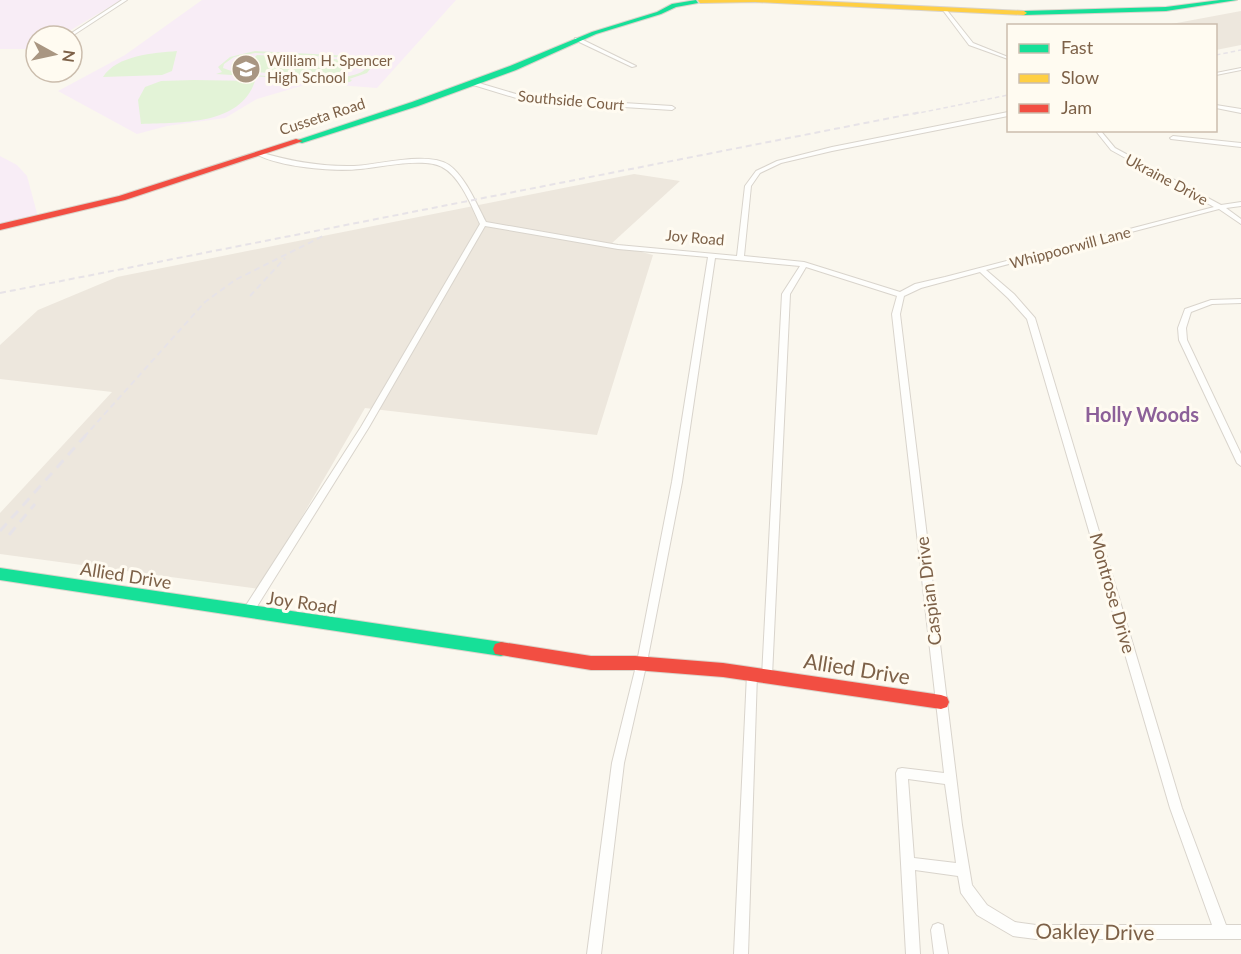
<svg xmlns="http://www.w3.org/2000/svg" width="1241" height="954" font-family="Lato,sans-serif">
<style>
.industrial{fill:#ede7dd}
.education{fill:#f8edf6}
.green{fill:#e3f3d7;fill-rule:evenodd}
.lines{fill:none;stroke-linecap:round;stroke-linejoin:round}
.street-casing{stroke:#d9d4cc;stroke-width:2}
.fast-casing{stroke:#dad4cb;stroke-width:2}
.slow-casing{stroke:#dad4cb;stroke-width:2}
.jam-casing{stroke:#dad4cb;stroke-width:2}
.street{fill:#fefefc;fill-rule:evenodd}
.fast{fill:#16e098;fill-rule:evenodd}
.slow{fill:#ffcf43;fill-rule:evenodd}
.jam{fill:#f24e42;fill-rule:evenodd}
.rail-far2{stroke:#e7e3e7;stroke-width:1.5;stroke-dasharray:4.5 3;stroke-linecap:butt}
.rail-far1{stroke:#e7e3e7;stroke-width:2;stroke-dasharray:6 4;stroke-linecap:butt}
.rail{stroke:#e7e3e7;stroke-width:3;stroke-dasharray:10 7;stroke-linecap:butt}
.labels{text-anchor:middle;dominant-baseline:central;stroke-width:6;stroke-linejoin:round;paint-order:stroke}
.far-poi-label{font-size:15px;fill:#7d6148;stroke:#fffbf1;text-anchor:start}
.far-street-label{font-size:15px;fill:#7d6148;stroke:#fffbf1}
.street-label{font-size:18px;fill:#7d6148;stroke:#fffbf1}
.neighbourhood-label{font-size:20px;font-weight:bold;fill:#8c6099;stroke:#fffbf1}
.near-street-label{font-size:21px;fill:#7d6148;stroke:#fffbf1}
</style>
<rect width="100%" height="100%" fill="#faf7ee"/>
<path class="industrial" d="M1241,11V45L1216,50V26L1166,25Z
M634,174L680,181L611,244L653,255L597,435L365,408L260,589L0,554V513L112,392L0,379V345L38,310L117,277Z"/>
<path class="education" d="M0,0H121L61,36H36V49H0Z
M202,0H456L377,88L311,83L257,99L225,118L167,126L137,134L58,91L125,55Z
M0,156L17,165L27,176L38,217L0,226Z"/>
<path class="green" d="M177,51L172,71L162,75L103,77C117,55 154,53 177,51Z
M255,51L352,56L366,59L373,65L367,73L349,79L352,80L350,82L216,74L222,72L218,67L230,57ZM255,53L352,58L365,61L368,67C351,88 263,75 237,73L223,68L224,64L234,57Z
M257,55L351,60L335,77L239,71Z
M194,80L255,81C240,126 181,122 141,124L138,100L145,87L161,81Z"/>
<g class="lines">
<g class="street-casing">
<path id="street" d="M122,0H127L72,36H67Z
M942,9H946L973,43L1008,57V59L969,45Z
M575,38H579L636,66L632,67L575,40Z
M1241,68V70L1216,75V73Z
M472,81L526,97L672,106L675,108L672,110L526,101L470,84L469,83Z
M1216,105L1241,109V113L1216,108Z
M1008,112V116L832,151L781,163L760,173L751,186L744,256L804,262L900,292L915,284L945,277L1214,207L1111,150L1095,130H1100L1115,148L1221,205L1241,202V206L1226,208L1241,219V224L1219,209L986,270L1014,294L1035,318L1182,808L1226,925H1241V939H1036L1013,936L977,915L961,893L958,876L915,870L920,954H906L896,773L898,769L902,768L944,773L892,314L897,296L806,267L790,294L772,676L771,679L767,681L763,679L762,676L782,294L800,266L715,258L682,482L647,662L624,763L601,954H587L612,763L637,662L672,482L708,257L618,249L485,226L369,427L251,616L247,617L243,616L242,613L243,610L361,427L480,224C472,207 460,176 442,167C425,157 380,167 360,169C334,172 279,167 256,154L259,152C290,161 321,167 354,166C379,165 427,151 449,165C465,176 477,205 486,222L618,245L737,256L745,186L756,171L777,161L832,147ZM980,272L1008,298L1027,319L1170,808L1212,925H1036L1015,922L987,905L972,885L962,825L900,314L904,296L921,288ZM908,779L945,784L956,863L914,858Z
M1173,136L1241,143V147L1171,139L1170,138Z
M1241,299V303L1212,304L1191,312L1186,328L1187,340L1241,454V466L1237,463L1179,340L1178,328L1185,309L1211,300Z
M752,669L756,671L757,674L748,954H734L747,674L748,671Z
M938,923L943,925L948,954H934L931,930L933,925Z"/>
</g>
<g class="fast-casing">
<path id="fast" d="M696,0L698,3L676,7L661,14L596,34L516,70L418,106L302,143L295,141L412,102L510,66L592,32L657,12L672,4Z
M1220,0H1237L1166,11L1024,15L1021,13L1024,11L1166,7Z
M0,568L501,642L507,644L509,649L507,654L501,656L0,580Z"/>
</g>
<g class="slow-casing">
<path id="slow" d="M698,0H794L1024,11L1027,13L1024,15L755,2L700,3Z"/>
</g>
<g class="jam-casing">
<path id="jam" d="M296,139L303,141L125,200L0,230V224L119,196Z
M501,642L591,656H635L723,663L941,695L947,697L949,702L947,707L941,709L723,677L635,670H591L495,654L493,649L495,644Z"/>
</g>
<use href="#street" class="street"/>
<use href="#fast" class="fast"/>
<use href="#slow" class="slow"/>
<use href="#jam" class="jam"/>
<path class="rail-far2" d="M1216,55L1241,50
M914,114L1008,95"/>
<path class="rail-far1" d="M0,293L921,112
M250,296L285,258
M84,437L205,302L235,280L325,235"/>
<path class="rail" d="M0,531L86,435
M9,535L35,504"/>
</g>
<defs>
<g id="school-disc" transform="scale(1.5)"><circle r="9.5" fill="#a99682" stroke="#fffbf1"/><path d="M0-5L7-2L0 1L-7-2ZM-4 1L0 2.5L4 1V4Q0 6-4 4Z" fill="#fff"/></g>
</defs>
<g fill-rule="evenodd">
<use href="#school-disc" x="246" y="69"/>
</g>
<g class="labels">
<g class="far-poi-label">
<text x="267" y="60">William H. Spencer<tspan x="267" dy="17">High School</tspan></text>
</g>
<g class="far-street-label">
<text transform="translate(571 100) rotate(5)">Southside Court</text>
<text transform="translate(322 116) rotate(-18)">Cusseta Road</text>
<text transform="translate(1167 179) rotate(28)">Ukraine Drive</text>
<text transform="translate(695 237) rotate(5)">Joy Road</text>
<text transform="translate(1070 247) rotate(-15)">Whippoorwill Lane</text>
</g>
<g class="street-label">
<text transform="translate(126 575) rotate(9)">Allied Drive</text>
<text transform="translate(928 591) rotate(-97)">Caspian Drive</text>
<text transform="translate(1113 593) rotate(74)">Montrose Drive</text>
<text transform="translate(302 602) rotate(8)">Joy Road</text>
</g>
<g class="neighbourhood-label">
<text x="1142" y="414">Holly Woods</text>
</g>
<g class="near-street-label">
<text transform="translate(857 668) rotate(9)">Allied Drive</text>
<text transform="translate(1095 931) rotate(1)">Oakley Drive</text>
</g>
</g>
<rect x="1007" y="24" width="210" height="108" fill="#fffbf1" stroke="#cbbdad" stroke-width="1.5"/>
<rect x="1019" y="44" width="30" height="9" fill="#16e098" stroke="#cbbdad" stroke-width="1.5"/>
<text x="1061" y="54" font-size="18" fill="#7d6148">Fast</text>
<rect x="1019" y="74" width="30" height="9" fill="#ffcf43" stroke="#cbbdad" stroke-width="1.5"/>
<text x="1061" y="84" font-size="18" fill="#7d6148">Slow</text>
<rect x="1019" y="104" width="30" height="9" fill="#f24e42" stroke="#cbbdad" stroke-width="1.5"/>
<text x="1061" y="114" font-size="18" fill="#7d6148">Jam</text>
<g transform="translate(54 54) rotate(98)"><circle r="28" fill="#fffbf1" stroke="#cbbdad" stroke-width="1.5"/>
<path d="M0-4.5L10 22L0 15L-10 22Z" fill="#a99682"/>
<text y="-9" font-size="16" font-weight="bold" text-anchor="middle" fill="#7d6148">N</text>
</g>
</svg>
